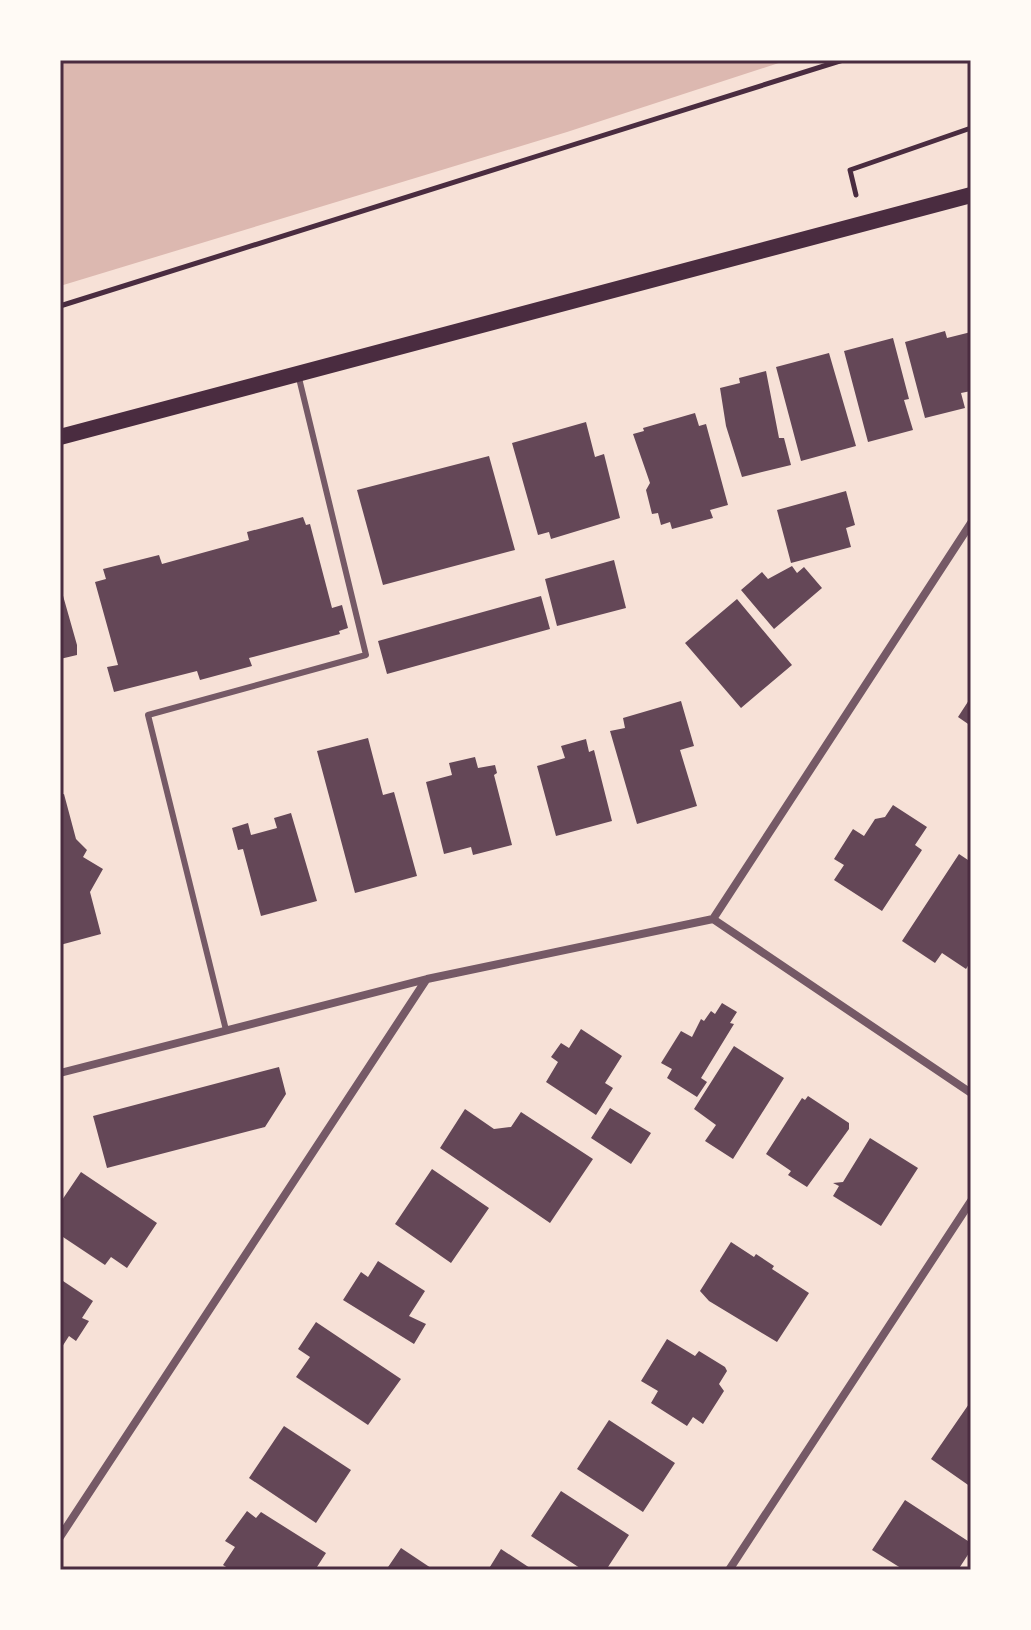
<svg xmlns="http://www.w3.org/2000/svg" width="1031" height="1630" font-family="'Titillium Web',sans-serif">
<style>
.water{fill:#dcb8b0}
.building{fill:#644757}
.lines{fill:none;stroke-linecap:round;stroke-linejoin:round}
.path{stroke:#4a2c40;stroke-width:5}
.service{stroke:#755966;stroke-width:6}
.minor{stroke:#755966;stroke-width:8}
.secondary{stroke:#4a2c40;stroke-width:16}
.neatline{fill:none;stroke:#4a2c40;stroke-width:3}
</style>
<rect width="100%" height="100%" fill="#f7e1d7"/>
<path class="water" d="M60,60H788L567,132L60,286Z"/>
<path class="building" d="M945,331L947,338L971,332V391L961,393L965,408L925,418L905,342Z
M893,338L909,399L904,400L913,430L868,442L844,351Z
M829,353L856,446L801,461L776,367Z
M766,371L779,438H784L791,465L742,477L726,426L720,388L740,383L739,378Z
M695,413L699,426L706,424L728,505L710,510L713,518L672,529L670,522L661,525L658,513L652,514L646,490L650,483L633,434L644,431L643,428Z
M586,422L595,457L604,454L620,518L551,539L549,532L538,535L512,443Z
M489,456L515,550L383,585L357,490Z
M846,491L855,525L846,528L851,547L791,563L777,510Z
M303,517L306,525L310,524L332,608L342,605L348,628L339,631L340,634L249,658L252,666L200,680L197,671L114,692L107,667L118,665L95,582L106,579L103,569L159,555L162,564L249,540L247,532Z
M614,560L626,608L557,626L545,579Z
M792,566L797,573L804,567L822,588L774,629L741,590L762,572L768,579Z
M60,585L77,645V655L60,659Z
M541,596L550,629L387,674L378,641Z
M737,599L792,665L741,708L685,643Z
M971,697V726L958,717Z
M681,701L694,746L680,750L697,806L637,824L610,731L625,728L623,718Z
M368,738L383,795L394,792L417,876L355,893L317,751Z
M586,739L589,752L594,750L612,821L556,836L537,766L565,758L561,746Z
M475,757L478,768L495,765L497,773L494,775L512,845L473,855L471,847L444,854L426,782L452,775L449,763Z
M64,794L76,839L87,850L83,857L103,869L90,892L101,934L60,945V795Z
M893,805L927,827L915,845L922,850L882,911L834,880L844,865L834,859L853,829L864,836L875,819L885,817Z
M291,813L317,901L261,916L243,849L238,850L232,828L248,823L251,835L277,828L274,818Z
M959,854L971,862V961L966,969L942,953L935,963L902,941Z
M722,1003L737,1012L730,1023L734,1024L701,1078L707,1082L697,1097L667,1078L672,1069L661,1063L681,1031L692,1037L701,1019L704,1021L711,1011L715,1014Z
M581,1029L622,1056L605,1083L613,1088L596,1115L546,1082L558,1062L551,1057L561,1043L569,1048Z
M734,1046L784,1078L733,1159L705,1141L716,1125L694,1109Z
M279,1067L286,1094L265,1127L107,1168L93,1116Z
M808,1096L849,1123V1129L807,1187L788,1175L791,1171L766,1154L802,1098L805,1100Z
M610,1108L651,1133L631,1164L591,1138Z
M465,1109L494,1129L511,1127L521,1112L593,1159L550,1223L440,1148Z
M870,1138L918,1168L881,1226L833,1196L839,1186L833,1183L843,1182Z
M432,1169L489,1208L451,1263L395,1224Z
M81,1172L157,1223L127,1268L111,1257L105,1265L60,1235V1203Z
M731,1242L754,1257L756,1254L774,1266L772,1269L809,1293L777,1342L709,1301L700,1291Z
M378,1261L425,1291L409,1316L426,1324L414,1344L343,1300L361,1272L368,1277Z
M60,1279L93,1301L82,1318L89,1321L76,1341L69,1336L60,1350Z
M316,1322L401,1379L368,1425L296,1377L310,1357L298,1349Z
M667,1339L695,1356L699,1351L725,1367L727,1371L719,1384L724,1391L703,1424L693,1417L687,1426L651,1403L658,1391L641,1381Z
M971,1401V1487L931,1459Z
M609,1420L675,1463L643,1512L577,1469Z
M284,1426L351,1470L316,1523L249,1478Z
M561,1491L629,1535L606,1570H583L531,1536Z
M905,1500L971,1543V1550L958,1570H904L872,1550Z
M247,1511L256,1518L261,1512L326,1553L315,1570H231L223,1565L235,1547L225,1541Z
M401,1548L434,1570H386Z
M501,1549L533,1570H488Z"/>
<g class="lines">
<path class="path" d="M856,195L850,170L971,128
M60,306L843,60"/>
<path class="service" d="M226,1030L148,715L366,655L298,374"/>
<path class="minor" d="M713,919L971,1093
M60,1073L427,979L713,919L971,523
M60,1537L426,980
M729,1570L971,1201"/>
<path class="secondary" d="M60,437L971,195"/>
</g>
<rect width="1031" height="1630" fill="none" stroke="#fffaf5" stroke-width="124"/>
<rect x="62" y="62" width="907" height="1506" class="neatline"/>
</svg>
